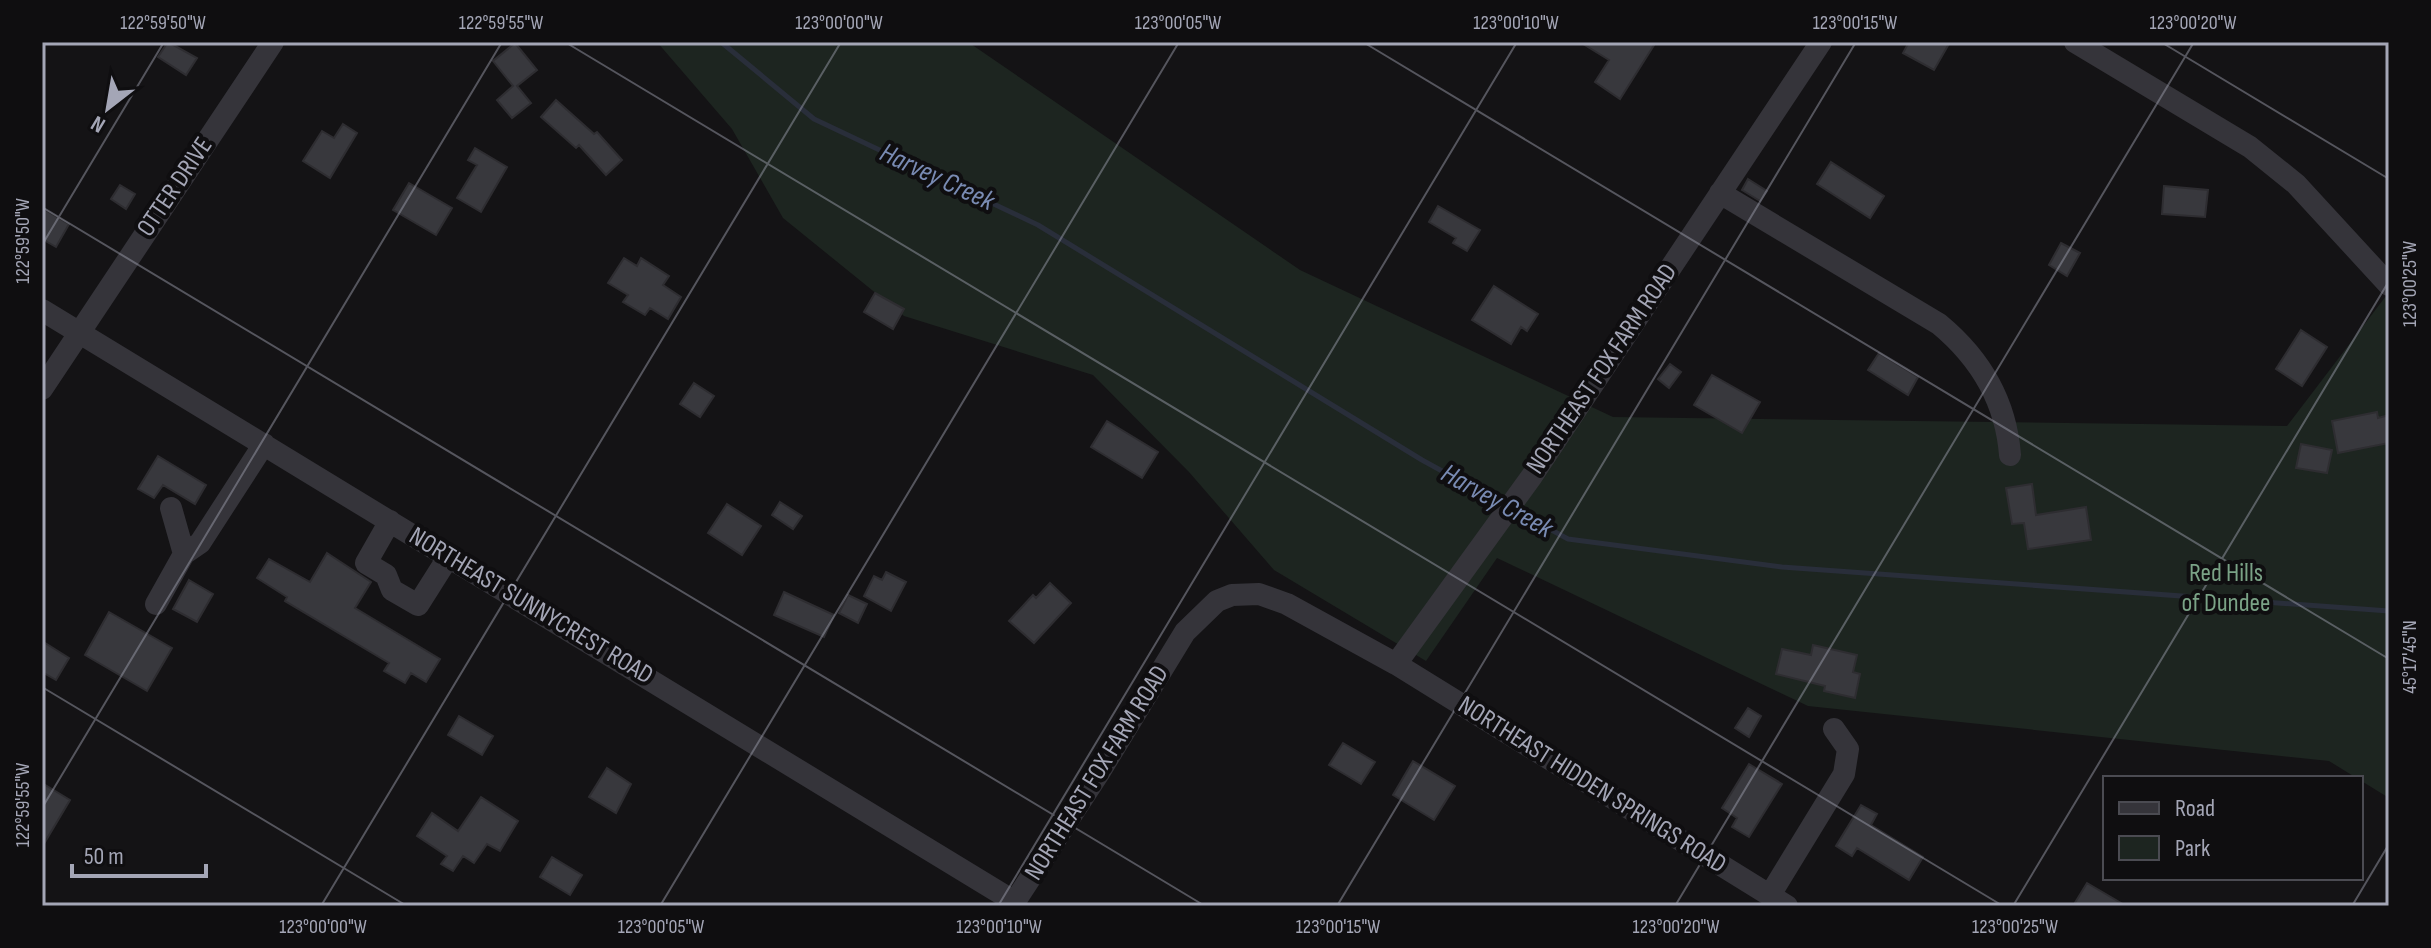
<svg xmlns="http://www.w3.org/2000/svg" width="2431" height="948" font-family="'Sofia Sans Condensed',sans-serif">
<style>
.green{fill:#1d2520}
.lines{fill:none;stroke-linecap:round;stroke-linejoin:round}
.stream{stroke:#292e3a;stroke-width:5}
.building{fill:#38383d;stroke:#2e2d31;stroke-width:2}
.minor{stroke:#35343a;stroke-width:22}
.ticks{fill:none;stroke:#a4a6b6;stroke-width:2;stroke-opacity:0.45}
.labels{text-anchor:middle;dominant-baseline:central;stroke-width:8;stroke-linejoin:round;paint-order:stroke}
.street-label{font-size:26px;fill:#a4a6b6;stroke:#0f0e10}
.park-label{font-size:26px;fill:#7aa286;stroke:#0f0e10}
.water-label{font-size:28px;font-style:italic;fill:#798bb3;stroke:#0f0e10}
.neatline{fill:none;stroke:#a4a6b6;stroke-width:3}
.ticks-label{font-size:20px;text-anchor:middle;fill:#a4a6b6}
</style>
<rect width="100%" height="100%" fill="#141315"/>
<path class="green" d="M657,42H968L1300,270L1613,417L2287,426L2389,292V798L2329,761L1808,706L1497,558L1426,661L1274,570L1189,472L1093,375L904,316L783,218L732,129Z"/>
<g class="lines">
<path class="stream" d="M721,42L814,119L1038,225L1422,460L1504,505
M1513,509L1568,539L1782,567L2389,611"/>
</g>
<path class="building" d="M168,42L197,58L186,75L158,57Z
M1580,42H1656L1620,99L1595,82L1609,60Z
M1909,42H1950L1934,70L1903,53Z
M515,43L537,70L517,86L531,103L512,118L497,100L513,86L493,61Z
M556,100L594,134L597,132L622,160L606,175L579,145L576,148L541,117Z
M343,124L357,133L330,178L303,161L322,131L334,138Z
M475,148L507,167L481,212L457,198L477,165L468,160Z
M1831,162L1884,196L1870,218L1817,184Z
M1748,179L1767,191L1760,201L1742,190Z
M409,183L452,208L436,235L393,210Z
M120,185L135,194L126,209L111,199Z
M2164,186L2208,190L2205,217L2162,214Z
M1438,206L1480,230L1467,251L1453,243L1456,238L1429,222Z
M42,208L69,224L56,247L42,239Z
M2061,243L2080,253L2067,276L2049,265Z
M624,258L637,266L641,258L669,276L663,285L681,297L668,319L650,308L645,315L623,302L628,295L608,283Z
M1494,286L1538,314L1527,331L1521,327L1511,344L1472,320Z
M875,293L904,309L893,329L864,312Z
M2301,330L2327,347L2302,386L2276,369Z
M1879,353L1918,377L1908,395L1868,370Z
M1670,364L1681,372L1669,388L1658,379Z
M1712,375L1760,402L1742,433L1694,405Z
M694,383L714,396L700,417L680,404Z
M2377,412L2378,418L2389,415V443L2338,453L2332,421Z
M1107,421L1158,452L1142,478L1091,447Z
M2301,444L2332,450L2327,473L2296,468Z
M158,456L206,485L195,504L163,485L154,498L138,489Z
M2032,484L2036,515L2086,507L2091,540L2028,549L2024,523L2012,524L2006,488Z
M780,502L802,516L793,529L772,515Z
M727,504L761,526L742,555L708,533Z
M327,553L371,582L355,608L440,659L426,682L411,673L405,683L384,671L389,663L285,601L287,597L257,578L269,559L310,582Z
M886,572L906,582L891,611L864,596L874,576L882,580Z
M189,580L213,594L197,622L173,609Z
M1050,583L1071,603L1034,643L1009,621L1033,595L1036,598Z
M784,592L834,615L824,637L774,615Z
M848,595L867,604L858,623L839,613Z
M109,612L172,648L147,691L85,655Z
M42,641L69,658L56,680L42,672Z
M1813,645L1857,655L1853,672L1860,674L1855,698L1824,691L1825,686L1776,674L1782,649L1811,655Z
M1748,708L1761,716L1749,737L1735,728Z
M459,716L493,736L482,755L448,735Z
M1343,743L1375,762L1361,784L1329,765Z
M1413,761L1455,786L1434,820L1393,795Z
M1749,764L1782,784L1749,837L1732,827L1737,818L1722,808Z
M607,768L631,784L616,813L589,797Z
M42,783L70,800L42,847Z
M481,797L518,821L500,851L487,844L474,863L463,856L453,871L441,864L447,856L417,836L432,813L458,831Z
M1861,805L1877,814L1871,825L1923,857L1909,880L1857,848L1852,856L1836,846Z
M552,857L582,875L570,895L540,877Z
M2087,883L2126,906H2073Z"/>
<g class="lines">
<path class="minor" d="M2075,42L2250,147L2296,184L2389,285
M1720,193L1939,324C1980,358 2006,402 2010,455
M42,310L1015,902
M42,389L273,42
M171,508L184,554L200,543L264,444
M390,521L366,563L386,575L392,590L418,605L449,556
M156,604L184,554
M1396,664L1532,476L1821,42
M1770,895L1844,774L1848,749L1834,729
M1012,906L1099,773L1185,632L1217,601L1232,595L1259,594L1287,604L1396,664L1787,906"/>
</g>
<path class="ticks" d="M565,42L2003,906M1363,42L2389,659M2161,42L2389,179M42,207L1205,906M42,245L164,42M42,687L407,906M42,808L502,42M321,906L841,42M660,906L1179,42M998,906L1517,42M1337,906L1856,42M1675,906L2194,42M2013,906L2389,281M2352,906L2389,844"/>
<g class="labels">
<g class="street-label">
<text transform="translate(175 187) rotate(-56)">OTTER DRIVE</text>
<text transform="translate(1602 369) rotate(-56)">NORTHEAST FOX FARM ROAD</text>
<text transform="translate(531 606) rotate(31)">NORTHEAST SUNNYCREST ROAD</text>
<text transform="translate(1097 773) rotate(-58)">NORTHEAST FOX FARM ROAD</text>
<text transform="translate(1592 785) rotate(32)">NORTHEAST HIDDEN SPRINGS ROAD</text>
</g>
<g class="park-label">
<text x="2226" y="573">Red Hills<tspan x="2226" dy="30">of Dundee</tspan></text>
</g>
<g class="water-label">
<text transform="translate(937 177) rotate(25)">Harvey Creek</text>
<text transform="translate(1497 501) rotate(29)">Harvey Creek</text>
</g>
</g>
<rect width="2431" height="948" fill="none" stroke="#0f0e10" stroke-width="88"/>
<rect x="2103" y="776" width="260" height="104" fill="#0f0e10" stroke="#4b4b52" stroke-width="2"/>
<rect x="2119" y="802" width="40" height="12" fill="#35343a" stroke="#4b4b52" stroke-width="2"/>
<text x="2175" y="816" font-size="24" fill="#a4a6b6">Road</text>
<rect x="2119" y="836" width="40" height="24" fill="#1d2520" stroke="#4b4b52" stroke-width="2"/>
<text x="2175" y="856" font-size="24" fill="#a4a6b6">Park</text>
<g transform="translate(108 108) rotate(211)" stroke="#0f0e10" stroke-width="6" paint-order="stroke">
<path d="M0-6L14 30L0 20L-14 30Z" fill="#a4a6b6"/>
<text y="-12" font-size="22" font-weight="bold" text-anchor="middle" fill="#a4a6b6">N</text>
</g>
<path d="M72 864v12h134v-12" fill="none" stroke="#a4a6b6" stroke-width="4"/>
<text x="84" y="864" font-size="24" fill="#a4a6b6" stroke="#0f0e10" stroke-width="6" paint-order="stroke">50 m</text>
<rect x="44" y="44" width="2343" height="860" class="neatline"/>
<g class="ticks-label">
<text x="163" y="29">122°59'50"W</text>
<text x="501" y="29">122°59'55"W</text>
<text x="839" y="29">123°00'00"W</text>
<text x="1178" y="29">123°00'05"W</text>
<text x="1516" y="29">123°00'10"W</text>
<text x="1855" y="29">123°00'15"W</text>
<text x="2193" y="29">123°00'20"W</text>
<text transform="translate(22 241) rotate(-90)" y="7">122°59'50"W</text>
<text transform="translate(2409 284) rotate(-90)" y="7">123°00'25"W</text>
<text transform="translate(2409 657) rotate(-90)" y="7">45°17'45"N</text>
<text transform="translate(22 805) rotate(-90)" y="7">122°59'55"W</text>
<text x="323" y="933">123°00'00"W</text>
<text x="661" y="933">123°00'05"W</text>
<text x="999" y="933">123°00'10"W</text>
<text x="1338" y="933">123°00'15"W</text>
<text x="1676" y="933">123°00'20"W</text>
<text x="2015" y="933">123°00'25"W</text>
</g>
</svg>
